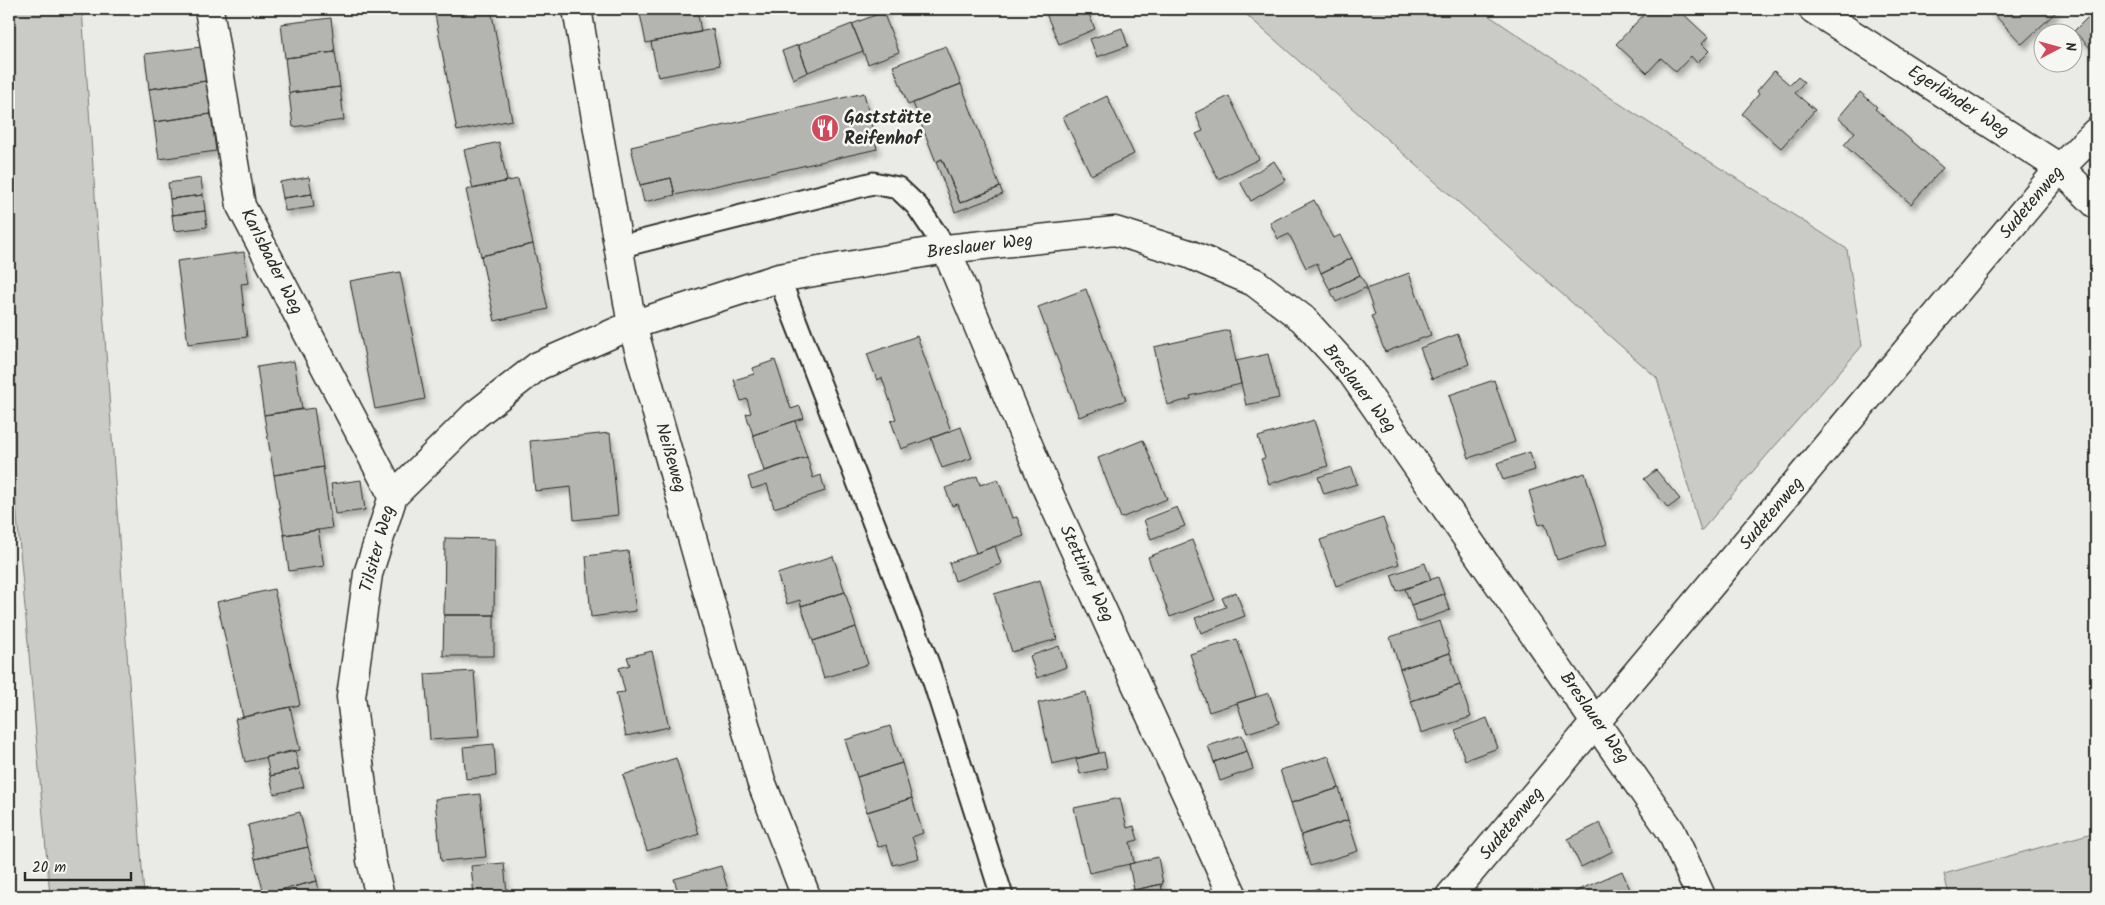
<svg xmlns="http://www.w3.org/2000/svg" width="2105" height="905" font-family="Kalam,sans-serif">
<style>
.green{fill:#cacac7;stroke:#7a7a79}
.building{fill:#b4b4b1;stroke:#2b2b2b;filter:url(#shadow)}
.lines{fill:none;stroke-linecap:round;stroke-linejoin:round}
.service-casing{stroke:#2b2b2b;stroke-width:25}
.minor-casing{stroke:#2b2b2b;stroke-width:31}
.service{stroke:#f6f6f2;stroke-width:21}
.minor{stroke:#f6f6f2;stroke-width:28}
.labels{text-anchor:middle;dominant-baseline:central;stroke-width:5;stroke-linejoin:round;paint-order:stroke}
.street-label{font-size:18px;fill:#2b2b2b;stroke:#f6f6f2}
.poi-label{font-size:18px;font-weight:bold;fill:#2b2b2b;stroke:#f6f6f2;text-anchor:start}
</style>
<defs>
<filter id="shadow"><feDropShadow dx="3" dy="5.5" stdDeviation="2.5" flood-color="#0004"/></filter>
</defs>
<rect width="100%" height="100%" fill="#eaeae6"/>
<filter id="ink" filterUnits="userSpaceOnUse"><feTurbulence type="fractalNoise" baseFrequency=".02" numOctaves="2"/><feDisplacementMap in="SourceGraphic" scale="10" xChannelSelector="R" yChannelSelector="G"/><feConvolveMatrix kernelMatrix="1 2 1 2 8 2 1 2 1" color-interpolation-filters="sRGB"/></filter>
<g filter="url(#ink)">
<path class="green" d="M9,9H82L144,896H50L9,424Z
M1240,9H1479L1629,110L1847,249L1862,346L1701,531L1657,378Z
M2096,832V896H1949L1944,874Z"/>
<path class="building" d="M434,9H491L512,120L457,131Z
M639,9H697L701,32L646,43Z
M871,9H890L873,15Z
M1044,9H1087L1095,29L1059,44Z
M1649,9H1678L1708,37L1702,44L1709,51L1697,63L1691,56L1676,72L1661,58L1647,73L1616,44Z
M1989,9H2055L2057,11L2022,44Z
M2096,9V52L2095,53L2074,31Z
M883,12L899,52L868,64L852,24Z
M331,18L335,52L285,58L281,24Z
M852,24L863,51L808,72L798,45Z
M1122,28L1128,46L1097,57L1090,39Z
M713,29L720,65L658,77L651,42Z
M798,45L808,72L793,79L782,51Z
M946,46L961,84L908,105L893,66Z
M201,47L206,81L149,89L145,54Z
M335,52L340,87L289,93L285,58Z
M1774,71L1790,85L1798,77L1804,82L1795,93L1815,110L1781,148L1742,114L1759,94L1757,91Z
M206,81L211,114L154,122L149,89Z
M961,84L1000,187L960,203L942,159L936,162L913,103Z
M340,87L344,120L293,127L289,93Z
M1860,92L1877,107L1875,109L1943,168L1911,204L1844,145L1855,132L1838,118Z
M864,93L877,149L675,195L671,178L640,185L631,147Z
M1107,96L1134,154L1091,175L1063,117Z
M1229,96L1259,159L1218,179L1196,134L1203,131L1195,113Z
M211,114L216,151L159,159L154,122Z
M499,142L507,181L473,189L464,150Z
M942,159L960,203L1000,187L1003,194L955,212L936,162Z
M1274,161L1286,180L1251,201L1240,182Z
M309,177L312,194L283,198L280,182Z
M201,178L203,195L170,199L168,183Z
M671,178L675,195L644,202L640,185Z
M518,179L533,244L481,256L466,190Z
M312,194L314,207L285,211L283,198Z
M203,195L205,211L172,215L170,199Z
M1314,200L1334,238L1340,235L1352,258L1321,273L1317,263L1306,268L1289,234L1278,239L1270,223Z
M205,211L207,227L174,231L172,215Z
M533,244L548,309L495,321L481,256Z
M244,252L249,283L241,284L247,337L188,344L177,261Z
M1352,258L1360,275L1330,290L1321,273Z
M400,272L425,399L375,409L350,281Z
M1409,273L1431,335L1385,352L1371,316L1375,315L1366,289Z
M1360,275L1367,287L1336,302L1330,290Z
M1086,289L1126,400L1079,417L1038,307Z
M1229,330L1241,384L1190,396L1191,399L1167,405L1154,347Z
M1458,334L1469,364L1432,379L1420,348Z
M917,336L951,431L901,449L891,421L896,419L882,378L877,380L867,354Z
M1268,354L1279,398L1246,405L1236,361Z
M775,360L791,409L800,406L804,418L753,435L746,414L751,413L747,399L741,401L734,380L754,374L753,368Z
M294,361L302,409L264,415L257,367Z
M1494,380L1515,442L1469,458L1449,395Z
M314,408L323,467L274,475L264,415Z
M1314,420L1328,466L1269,484L1261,459L1265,458L1258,437Z
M795,421L807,457L764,471L753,435Z
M961,427L972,458L942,468L931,438Z
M610,433L618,515L574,520L571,487L535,491L530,441Z
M1143,440L1167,499L1121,518L1098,458Z
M1530,452L1535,470L1503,480L1497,463Z
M807,457L813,478L821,475L825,491L774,508L767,484L752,489L748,477Z
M323,467L332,528L284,535L274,475Z
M1352,467L1357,484L1324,494L1318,477Z
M1656,470L1680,499L1668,508L1644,479Z
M1585,473L1607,544L1557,560L1545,523L1539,525L1529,491Z
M977,476L980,485L998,479L1012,518L1017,517L1024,536L976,553L958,504L952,506L945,488Z
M361,480L365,510L335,514L331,484Z
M1177,507L1185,526L1151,539L1144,520Z
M1383,518L1399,564L1336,586L1320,540Z
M318,530L324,566L289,571L284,535Z
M445,538L495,539L494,615H444Z
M1192,540L1215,600L1170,617L1148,557Z
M995,546L1001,564L955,581L949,563Z
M628,551L636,611L591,617L586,556Z
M833,556L845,592L801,606L800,600L787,604L777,574Z
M1425,563L1431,580L1397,591L1391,575Z
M1438,577L1444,594L1411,605L1405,589Z
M1040,580L1057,639L1012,652L994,594Z
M274,589L300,705L243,717L217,602Z
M845,592L856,627L813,641L801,606Z
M1236,592L1245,616L1201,633L1195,618L1226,607L1222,598Z
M1444,594L1450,610L1417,622L1411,605Z
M444,615H494V656H443Z
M1440,621L1450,653L1400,669L1390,637Z
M856,627L868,664L824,678L813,641Z
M1237,639L1256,697L1209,712L1190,654Z
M1059,646L1066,667L1037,678L1030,656Z
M652,651L669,727L626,736L616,693L625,692L619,668L630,665L627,657Z
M1450,653L1460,685L1411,701L1400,669Z
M474,671L479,737L430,740L425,674Z
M1460,685L1471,717L1421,733L1411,701Z
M1086,692L1099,753L1052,764L1038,703Z
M1269,693L1279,723L1247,733L1237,703Z
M290,707L300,750L245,762L235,719Z
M1487,718L1498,748L1465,760L1455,730Z
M890,726L902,763L857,777L845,740Z
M1242,735L1247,751L1214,762L1208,746Z
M494,744L496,776L466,779L463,747Z
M295,750L299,769L270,776L266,757Z
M1247,751L1253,769L1220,781L1214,762Z
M1104,752L1107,768L1080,774L1076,759Z
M1329,756L1339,788L1291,803L1280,770Z
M676,758L699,834L647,851L623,775Z
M902,763L912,798L867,812L857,777Z
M299,769L304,787L274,794L270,776Z
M1339,788L1348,820L1301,835L1291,803Z
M480,794L486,857L441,861L435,799Z
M912,798L923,833L912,837L919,858L893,865L887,845L878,847L867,812Z
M1120,798L1127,828L1134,826L1138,840L1130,842L1134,863L1089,873L1074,808Z
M300,812L308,847L255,859L248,825Z
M1348,820L1358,851L1310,866L1301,835Z
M1600,823L1613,851L1581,867L1568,839Z
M308,847L317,881L264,894L255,859Z
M1158,857L1163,884L1134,890L1129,864Z
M504,863L507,894L474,896L471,866Z
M721,866L730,896H679L674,879Z
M1622,871L1633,896H1574L1572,893Z
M317,881L320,896H265L264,894Z
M1161,884L1163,896H1132L1131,891Z
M1319,888L1322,896H1295Z"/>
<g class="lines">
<g class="service-casing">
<path id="service" d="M618,247L873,183L898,188L917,206L946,249
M779,278L929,666L1002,896"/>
</g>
<g class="minor-casing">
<path id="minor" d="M209,9L241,206L393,496
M577,9L632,325L761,781L806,896
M1813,9L2060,168L2096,204
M946,249L1045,485L1233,896
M380,896L371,860L351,697L368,574L393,496L475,415L538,366L632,325L779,278L946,249L1115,231L1189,254L1254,282L1303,319L1352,373L1671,831L1701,896
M1450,896L2060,168L2096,132"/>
</g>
<use href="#service" class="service"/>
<use href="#minor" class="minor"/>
</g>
</g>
<defs>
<g id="restaurant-disc" transform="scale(1.4375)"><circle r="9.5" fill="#d1495b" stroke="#f6f6f2"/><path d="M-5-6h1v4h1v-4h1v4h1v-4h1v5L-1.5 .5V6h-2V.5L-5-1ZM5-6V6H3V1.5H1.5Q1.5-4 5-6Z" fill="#fff"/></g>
</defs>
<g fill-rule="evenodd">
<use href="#restaurant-disc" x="825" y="128"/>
</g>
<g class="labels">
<g class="street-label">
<text transform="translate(1958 102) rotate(33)">Egerländer Weg</text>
<text transform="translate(2032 203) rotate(-50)">Sudetenweg</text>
<text transform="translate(980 247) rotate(-7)">Breslauer Weg</text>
<text transform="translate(271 262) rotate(63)">Karlsbader Weg</text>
<text transform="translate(1359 389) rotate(52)">Breslauer Weg</text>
<text transform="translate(670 458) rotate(74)">Neißeweg</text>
<text transform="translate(1772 514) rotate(-50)">Sudetenweg</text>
<text transform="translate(378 549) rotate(-75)">Tilsiter Weg</text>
<text transform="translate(1086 574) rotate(65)">Stettiner Weg</text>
<text transform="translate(1594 718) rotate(55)">Breslauer Weg</text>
<text transform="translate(1512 824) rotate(-50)">Sudetenweg</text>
</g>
<g class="poi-label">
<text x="844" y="118">Gaststätte<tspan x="844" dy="21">Reifenhof</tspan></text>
</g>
</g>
<rect width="2105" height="905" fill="none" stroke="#f6f6f2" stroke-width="30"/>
<rect x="15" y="15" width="2075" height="875" fill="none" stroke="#2b2b2b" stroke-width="2" filter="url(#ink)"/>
<g transform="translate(2058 48) rotate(84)"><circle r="24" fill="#f6f6f2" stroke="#a5a5a2"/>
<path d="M0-4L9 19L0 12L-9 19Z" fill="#d1495b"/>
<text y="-8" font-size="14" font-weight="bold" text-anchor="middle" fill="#2b2b2b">N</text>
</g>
<path d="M25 872v8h106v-8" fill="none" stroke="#2b2b2b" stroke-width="2.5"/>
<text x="32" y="872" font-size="15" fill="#2b2b2b" stroke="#f6f6f2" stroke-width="4" paint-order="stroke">20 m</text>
</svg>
